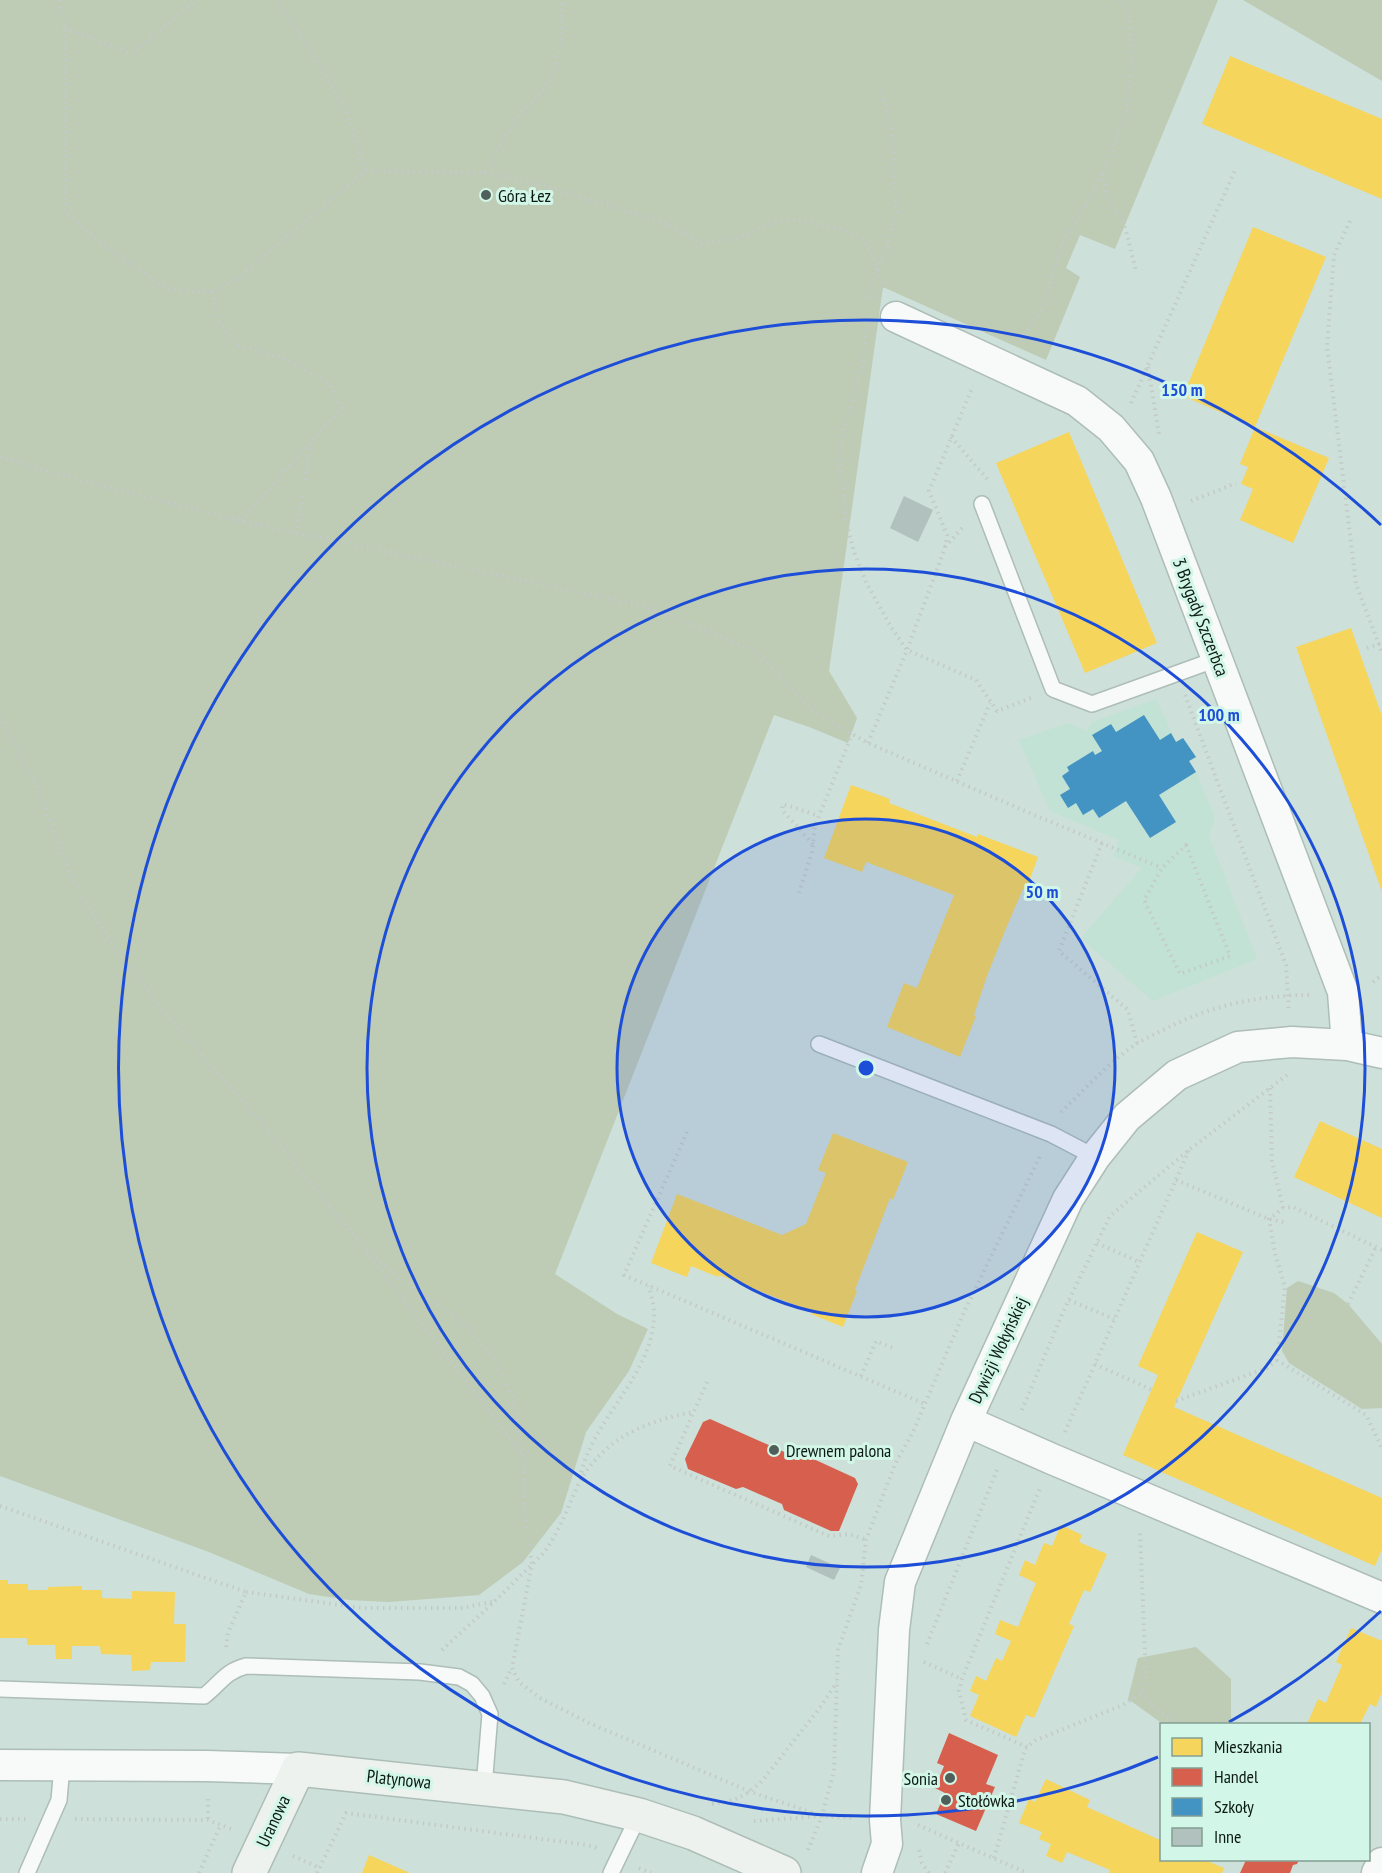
<svg xmlns="http://www.w3.org/2000/svg" width="1382" height="1873" font-family="'PT Sans Narrow',sans-serif">
<style>
.built{fill:#c1e2d5}
.green{fill:#becbb5}
.homes{fill:#f6d55c}
.shops{fill:#d6604d}
.schools{fill:#4393c3}
.building{fill:#b1c1be}
.lines{fill:none;stroke-linecap:round;stroke-linejoin:round}
.lane-casing{stroke:#adbdb7;stroke-width:18}
.street-casing{stroke:#adbdb7;stroke-width:33}
.secondary-casing{stroke:#adbdb7;stroke-width:36}
.path{stroke:#c4cac8;stroke-width:4;stroke-dasharray:1.5 4.5;stroke-linecap:butt}
.lane{stroke:#f8faf9;stroke-width:15}
.street{stroke:#f8faf9;stroke-width:30}
.secondary{stroke:#edf2ef;stroke-width:33}
.ring{fill:none;stroke:#1d4ed8;stroke-width:3}
.poi-dot{fill:#505f59;stroke:#d2f6e7;stroke-width:2}
.labels{text-anchor:middle;dominant-baseline:central;stroke-width:6;stroke-linejoin:round;paint-order:stroke}
.poi-label{font-size:18px;fill:#0c1914;stroke:#d2f6e7;text-anchor:start}
.street-label{font-size:18px;fill:#0c1914;stroke:#d2f6e7}
.centre{fill:#1d4ed8;stroke:#d2f6e7;stroke-width:3}
.ring-label{font-size:18px;text-anchor:middle;font-weight:bold;fill:#1d4ed8;stroke:#d2f6e7;stroke-width:6;stroke-linejoin:round;paint-order:stroke}
</style>
<rect width="100%" height="100%" fill="#cde0d9"/>
<path class="built" d="M1156,699L1176,742L1183,738L1196,757L1190,761L1196,772L1215,818L1209,836L1257,959L1153,1001L1081,938L1142,868L1113,856L1119,840L1050,811L1019,740L1068,723L1087,731L1092,722Z"/>
<path class="green" d="M0,0H1218L1115,249L1080,235L1066,268L1080,277L1046,360L883,287L829,671L857,718L848,743L809,727L774,715L555,1274L617,1314L648,1329L629,1371L586,1432L561,1513L523,1562L479,1595L389,1602L349,1600L309,1594L209,1552L0,1476Z
M1243,0H1382V81Z
M1298,1281L1334,1293L1348,1304L1382,1344V1408L1362,1409L1289,1363L1282,1351L1287,1288Z
M1196,1647L1231,1679V1720L1227,1724H1163L1128,1699L1138,1658Z"/>
<path class="homes" d="M1230,56L1382,119V199L1202,124Z
M1253,227L1326,257L1255,427L1183,396Z
M1255,427L1329,458L1293,543L1240,520L1253,489L1241,484L1248,467L1240,464Z
M1069,432L1157,643L1085,673L996,463Z
M1351,628L1382,716V892L1296,647Z
M851,785L890,799L889,803L977,837L978,834L1038,857L1026,890L1023,889L1007,926L987,976L974,1015L976,1016L960,1057L887,1027L904,983L917,988L954,895L866,862L862,872L824,858Z
M1320,1121L1382,1149V1218L1294,1177Z
M833,1133L908,1162L893,1200L890,1198L855,1290L857,1291L843,1327L811,1314L812,1312L719,1275L718,1277L691,1266L687,1277L651,1263L677,1194L782,1235L806,1224L826,1173L818,1170Z
M1197,1232L1243,1252L1174,1407L1382,1498V1549L1375,1566L1123,1455L1158,1375L1138,1366Z
M1061,1525L1082,1535L1079,1542L1107,1554L1090,1592L1084,1590L1069,1624L1074,1626L1034,1718L1026,1715L1016,1737L970,1716L979,1695L970,1691L976,1676L986,1681L996,1658L1002,1661L1011,1641L995,1634L1000,1620L1018,1627L1036,1583L1019,1575L1025,1560L1035,1565L1044,1543L1052,1546Z
M0,1580H8V1584H28V1590H48V1587L82,1586V1590H102V1598L132,1599V1591L175,1592L174,1624H186L185,1662H151L150,1670L132,1671L131,1655L101,1654L100,1646H72V1659H56L55,1645H27V1638H0Z
M1351,1628L1382,1641V1692L1376,1707L1370,1704L1360,1724H1307L1318,1699L1326,1703L1342,1665L1336,1662Z
M1046,1779L1090,1800L1087,1807L1162,1841V1860H1205L1224,1868L1222,1873H1109L1110,1870L1067,1852L1062,1863L1046,1856L1051,1844L1039,1839L1042,1832L1019,1823L1029,1799L1035,1802Z
M369,1855L410,1873H362Z"/>
<path class="shops" d="M710,1419L800,1459L807,1456L855,1478L858,1484L839,1531H831L784,1510L782,1504L743,1487L736,1489L688,1469L685,1459L703,1422Z
M949,1733L998,1755L986,1784L995,1787L976,1831L936,1814L945,1793L935,1788L944,1766L937,1763Z
M1246,1860H1299L1297,1864L1293,1865L1290,1873H1240Z"/>
<path class="schools" d="M1144,715L1160,740L1171,733L1176,742L1183,738L1196,757L1189,761L1196,772L1159,795L1176,822L1150,838L1126,801L1099,818L1093,809L1083,815L1076,803L1068,808L1060,795L1070,789L1062,776L1069,771L1067,767L1093,751L1095,755L1102,751L1092,735L1111,724L1116,732Z"/>
<path class="building" d="M904,496L933,510L918,542L890,528Z
M811,1555L840,1568L834,1580L806,1567Z"/>
<g class="lines">
<g class="lane-casing">
<path id="lane" d="M982,504L1053,689L1092,704L1217,659
M819,1044L1051,1134L1095,1157
M0,1689L204,1696C221,1683 224,1672 246,1666L420,1672L459,1677L472,1684L482,1696L490,1714L484,1787
M27,1873L59,1800L62,1766
M611,1873L639,1815"/>
</g>
<g class="street-casing">
<path id="street" d="M896,317L1077,401L1111,428L1139,461L1156,498L1343,992L1347,1045
M966,1421L1052,1459L1382,1598
M0,1765L207,1766L298,1769
M877,1873L887,1844L885,1820L894,1630L900,1582L966,1421L1068,1199L1095,1157L1127,1117L1177,1075L1238,1047L1292,1042L1347,1045L1382,1053
M1377,1873L1382,1863"/>
</g>
<g class="secondary-casing">
<path id="secondary" d="M249,1873L298,1769L564,1797L639,1815L693,1833L784,1873"/>
</g>
<path class="path" d="M60,0L65,28V212L97,240L168,290L212,292L237,279L365,171L485,173L520,179L666,223L702,244L738,238L778,221L801,220L838,228L862,237L873,257L884,288
M277,0L344,105L365,171
M1119,0L1130,19L1131,63L1127,111L1104,170L1106,199L1124,223L1136,271
M65,28L132,54L196,0
M485,173L515,119L537,98L553,77L561,44L562,0
M1350,221L1334,255L1327,346L1356,584L1382,653
M212,292L221,325L239,345L287,360L330,384L341,408L241,521
M869,298L870,285L887,248L897,213L893,173L894,148L887,110L879,89
M866,330L863,357L840,447L839,465L844,485L845,517L854,552L866,582L891,627L907,650L976,680L997,711L1031,698
M1019,339L1040,314L1049,292L1054,267L1064,240L1086,205L1104,170
M1148,367L1159,434
M1131,403L1236,168
M951,437L988,480
M0,457L76,479L241,521L644,606L758,652L811,710L868,743L1032,814L1162,868
M1191,501L1236,483
M296,533L311,443
M945,547L964,526
M1367,648L1382,643
M1185,695L1286,965L1289,1012
M0,717L37,787L74,883L115,949L155,1000L272,1136L360,1243L523,1455
M868,743L907,650L945,548L947,535L929,491L973,386
M957,781L990,703
M1102,843L1059,951L1128,1010L1137,1043
M813,844L782,810L783,804L819,816
M1186,845L1230,956L1180,974L1144,900L1162,868Z
M799,893L812,852L815,826L852,734
M1373,982L1382,975
M1270,1088L1272,1161L1283,1208
M1061,1112C1085,1089 1108,1063 1136,1044C1144,1039 1153,1035 1161,1031C1210,1006 1256,995 1312,995
M687,1132L624,1275L925,1404
M1176,1180L1269,1219L1288,1223
M1097,1243L1139,1262
M367,1249L403,1281L464,1323L493,1356L512,1396L523,1455L524,1511L532,1564L512,1668L519,1682L540,1698L589,1723L751,1792L822,1816
M1069,1300L1114,1319
M1348,1304L1376,1247
M1277,1360L1366,1415L1382,1448
M1095,1364L1152,1390
M861,1376L876,1341L895,1349
M707,1382L670,1466L829,1536L850,1534L866,1540
M1176,1401L1267,1368L1277,1360L1285,1287L1275,1253L1269,1219L1283,1208L1293,1207L1382,1250
M1022,1410L1063,1312L1110,1216L1189,1150L1287,1075
M1065,1432L1189,1150
M580,1478C591,1420 651,1378 654,1318C655,1308 651,1296 649,1286
M0,1506L246,1592L228,1633L226,1648
M246,1592L362,1608H461L492,1602
M927,1644L997,1470
M442,1650C468,1626 494,1603 519,1577C528,1569 537,1560 545,1551C559,1532 568,1507 578,1485C602,1439 645,1421 694,1412
M924,1662L962,1679
M504,1684L511,1669
M1141,1693L1161,1713L1177,1724
M1027,1747L966,1720L959,1691L962,1679L1040,1488
M208,1799V1820
M712,1804C735,1801 745,1797 762,1781L819,1709L837,1682
M0,1819H26
M75,1819L208,1820L234,1830
M754,1821L822,1816L854,1818
M918,1825L1027,1873
M808,1850L822,1816L834,1770L838,1650L861,1585L866,1540L895,1464L913,1432L964,1312L1041,1154
M919,1850L922,1863L929,1873
M293,1856L320,1868
M994,1858L1025,1749L1036,1740L1123,1705L1141,1693L1146,1681L1140,1531
M639,1868L651,1873
M199,1873L221,1824
M317,1873L346,1813L587,1845L597,1848
M945,1873L959,1843"/>
<use href="#lane" class="lane"/>
<use href="#street" class="street"/>
<use href="#secondary" class="secondary"/>
</g>
<circle cx="866" cy="1068" r="249" fill="#1d4ed8" fill-opacity=".12"/>
<g class="ring">
<circle cx="866" cy="1068" r="249"/>
<circle cx="866" cy="1068" r="499"/>
<path d="M1381 1611A748 748 0 0 1 1229 1722M1158 1757A748 748 0 1 1 1381 525"/>
</g>
<g class="poi-dot">
<circle cx="486" cy="195" r="6"/>
<circle cx="774" cy="1450" r="6"/>
<circle cx="950" cy="1778" r="6"/>
<circle cx="946" cy="1800" r="6"/>
</g>
<g class="labels">
<g class="poi-label">
<text x="498" y="195">Góra Łez</text>
<text x="786" y="1450">Drewnem palona</text>
<text x="938" y="1778" text-anchor="end">Sonia</text>
<text x="958" y="1800">Stołówka</text>
</g>
<g class="street-label">
<text transform="translate(1201 617) rotate(69)">3 Brygady Szczerbca</text>
<text transform="translate(998 1350) rotate(-65)">Dywizji Wołyńskiej</text>
<text transform="translate(399 1779) rotate(6)">Platynowa</text>
<text transform="translate(273 1821) rotate(-65)">Uranowa</text>
</g>
</g>
<circle cx="866" cy="1068" r="9" class="centre"/>
<g class="ring-label">
<text x="1182" y="396">150 m</text>
<text x="1219" y="721">100 m</text>
<text x="1042" y="898">50 m</text>
</g>
<rect x="1160" y="1723" width="210" height="138" fill="#d2f6e7" stroke="#839e93" stroke-width="1.5"/>
<rect x="1172" y="1738" width="30" height="18" fill="#f6d55c" stroke="#839e93" stroke-width="1.5"/>
<text x="1214" y="1753" font-size="18" fill="#0c1914">Mieszkania</text>
<rect x="1172" y="1768" width="30" height="18" fill="#d6604d" stroke="#839e93" stroke-width="1.5"/>
<text x="1214" y="1783" font-size="18" fill="#0c1914">Handel</text>
<rect x="1172" y="1798" width="30" height="18" fill="#4393c3" stroke="#839e93" stroke-width="1.5"/>
<text x="1214" y="1813" font-size="18" fill="#0c1914">Szkoły</text>
<rect x="1172" y="1828" width="30" height="18" fill="#b1c1be" stroke="#839e93" stroke-width="1.5"/>
<text x="1214" y="1843" font-size="18" fill="#0c1914">Inne</text>
</svg>
